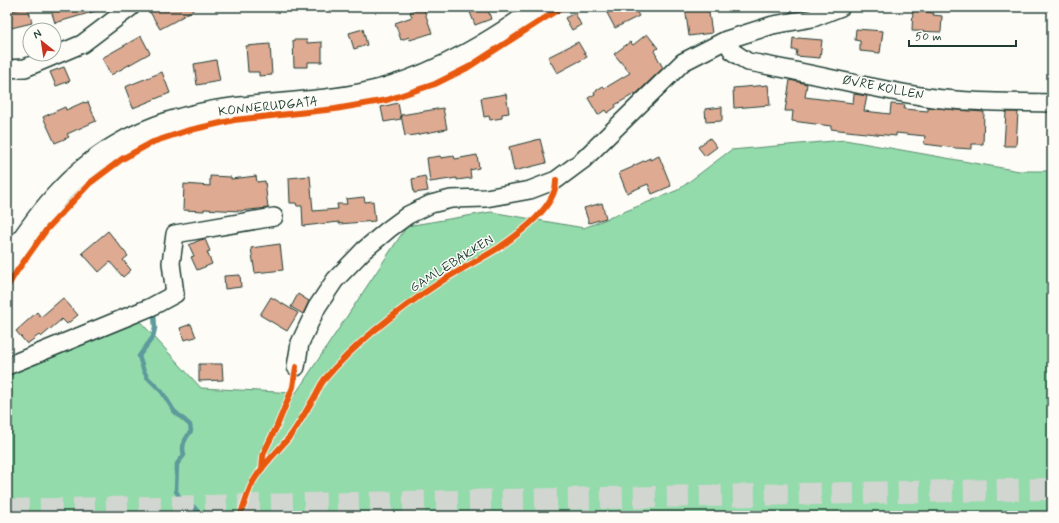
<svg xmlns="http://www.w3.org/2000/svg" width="1059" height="523" font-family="Mynerve,sans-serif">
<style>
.green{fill:#93dbaa;stroke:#598c6f}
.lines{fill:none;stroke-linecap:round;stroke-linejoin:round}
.stream{stroke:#5d9a9c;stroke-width:4.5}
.building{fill:#deaa92;stroke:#1f3d34}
.highway-tunnel{stroke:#d1d6d0;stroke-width:22;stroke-dasharray:22 11;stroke-linecap:butt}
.street-casing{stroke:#1f3d34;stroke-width:20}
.secondary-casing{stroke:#1f3d34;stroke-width:25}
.street{stroke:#fdfcf7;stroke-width:17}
.secondary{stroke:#fdfcf7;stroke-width:22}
.cycleway-casing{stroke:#fdfcf7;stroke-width:8}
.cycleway{stroke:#e8590c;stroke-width:6}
.labels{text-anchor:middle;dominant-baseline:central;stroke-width:3;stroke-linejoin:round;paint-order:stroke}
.street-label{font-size:13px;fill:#1f3d34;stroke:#fdfcf7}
</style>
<rect width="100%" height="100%" fill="#fdfcf7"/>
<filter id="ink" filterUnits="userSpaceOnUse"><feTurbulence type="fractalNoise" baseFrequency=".025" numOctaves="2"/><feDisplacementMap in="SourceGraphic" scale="8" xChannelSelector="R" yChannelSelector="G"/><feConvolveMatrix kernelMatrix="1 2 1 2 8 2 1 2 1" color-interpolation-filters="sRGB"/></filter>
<g filter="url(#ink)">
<path class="green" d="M845,140L1019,171H1052V516H7V368L136,317L201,388L296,393L407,226L491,212L584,228L678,190L731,150Z"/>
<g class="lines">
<path class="stream" d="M154,314L155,328L153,337L139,356L143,369L147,377L162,392L174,411L190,425L191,431C185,439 181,445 184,455L177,464L176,491L181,500L192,505L202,516"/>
</g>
<path class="building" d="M28,7L32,23L7,29V12Z
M50,7H99V10L55,23Z
M147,7H198L175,21L160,29Z
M423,7L432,33L410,40L409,37L401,40L395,23L412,17L410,12Z
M468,7H487L491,19L475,25Z
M618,7H634L639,16L615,28L607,13Z
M685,7H708L712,33L689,36Z
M913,7H925V12L934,13L933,15L942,16L941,32L912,31Z
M575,13L581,25L572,30L565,18Z
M363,29L367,45L354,49L349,33Z
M856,29L883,31L880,53L860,51V41L855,40Z
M647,34L658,48L654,51L663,68L636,94V93L615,105L616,107L607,113L605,110L598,115L588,98L595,94L594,92L603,86L605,88L630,73L614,54L630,42L633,45Z
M141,36L150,53L111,75L102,58Z
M793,38L797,39L798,38L822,40L820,58L796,56L797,50H792Z
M293,40H307V43L322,42V62H308V67H294Z
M578,42L587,57L557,73L548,57Z
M270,44L272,75L259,76V72H248L246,46Z
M216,60L220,81L197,85L194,64Z
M64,67L70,81L56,86L50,72Z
M162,72L170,93L133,108L125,87Z
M790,80L807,84L805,97L853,103L854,94L867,96L864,111L890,114L891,104L905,105L904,109L928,111V107L957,110L984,112L983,144H972V149L956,148L924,144L925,136L896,133V136L856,132L831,129V126L792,121L793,111H785Z
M768,85L770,105L734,108L733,88Z
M506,94L509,113L502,114V118L490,120L489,116L484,117L481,98Z
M84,102V103L88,102L96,121L67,134L69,137L55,143L43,117L65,107L66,110Z
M398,103L401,119L384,122L381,107Z
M722,107V121L706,122L705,109Z
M443,108L447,129L409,136V135L405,136L401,115Z
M1006,112H1018L1016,146H1004Z
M710,138L717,147L705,156L698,147Z
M540,139L546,163L514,171L509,147Z
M477,155L479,168L470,170L471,178L457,180V178L430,182L427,158L440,156L441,158L454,156L455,159Z
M659,156L671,186L652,194L648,184L627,193L619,173L633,167V166L650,158V160Z
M210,176L231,177V179L256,176L257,182L265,181L268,208L240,211L204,209V211L183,210L184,184L210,186Z
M310,176L313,211L338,209L337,204H347L346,199L364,197L365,202L373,201L375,221L339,224V222L303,226L302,206H297L296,203H290L289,178Z
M425,176L428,191L414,193L412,179Z
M602,203L606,218L589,223L584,208Z
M108,231L128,256L123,260L131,270L123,277L110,262L99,272L82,253Z
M205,239L210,251L207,252L212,264L197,270L191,257L194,256L189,245L200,240Z
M280,244L283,270L255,273L251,248Z
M240,275L241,287L225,289L224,276Z
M298,294L309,301L303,314L291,307Z
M271,297L298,313L287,331L260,315Z
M63,298L78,315L67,324L62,319L41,337L39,335L27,344L16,331L37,312L41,317Z
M191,324L196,337L184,340L180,328Z
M199,364H222L223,380L199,381Z"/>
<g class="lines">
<path class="highway-tunnel" d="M7,510L1052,489"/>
<g class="street-casing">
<path id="street" d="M726,40L733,52L748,62C808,72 867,88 927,97C968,103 1010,102 1052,103
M7,69L25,68L82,44L131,7
M7,366L151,307L175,294L171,263L175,234L274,217
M296,367L300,343L317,307L335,280L364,250L389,229L408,215L431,204L451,199L486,198L530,190L556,180L583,160L683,62L726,40L773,25L813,18L841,7"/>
</g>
<g class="secondary-casing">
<path id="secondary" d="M7,264C35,220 69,174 116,147C153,125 194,114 236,109C286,103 338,103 386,89C443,73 494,41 542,7"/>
</g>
<use href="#street" class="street"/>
<use href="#secondary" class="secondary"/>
<g class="cycleway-casing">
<path id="cycleway" d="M7,287L17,271L47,229L90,183L122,159L153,142L186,131L234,120L335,109L387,100L435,84L467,68L562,7
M262,469L263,457L264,452L277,426L293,387L296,367
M240,516C245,503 248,488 256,477C266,461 280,449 291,435C300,423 307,409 315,396C318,391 320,385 324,380C357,341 399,309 442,281C461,269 481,259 500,247C520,233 557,206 556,180"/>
</g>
<use href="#cycleway" class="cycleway"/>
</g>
</g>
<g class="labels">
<g class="street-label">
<text transform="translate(883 88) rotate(11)">ØVRE KOLLEN</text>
<text transform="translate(268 107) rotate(-6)">KONNERUDGATA</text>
<text transform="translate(452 264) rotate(-32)">GAMLEBAKKEN</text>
</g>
</g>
<rect width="1059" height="523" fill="none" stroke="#fdfcf7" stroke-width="24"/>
<rect x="12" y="12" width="1035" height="499" fill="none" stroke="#1f3d34" stroke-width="1.5" filter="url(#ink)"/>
<g transform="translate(42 42) rotate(330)"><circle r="19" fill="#fdfcf7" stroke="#a4b0a9"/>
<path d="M0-3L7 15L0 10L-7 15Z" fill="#c8321e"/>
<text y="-6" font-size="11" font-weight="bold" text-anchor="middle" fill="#1f3d34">N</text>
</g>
<path d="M909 40v6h107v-6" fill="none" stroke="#1f3d34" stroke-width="2"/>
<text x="915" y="40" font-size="12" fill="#1f3d34" stroke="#fdfcf7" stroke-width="3" paint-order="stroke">50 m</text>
</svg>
